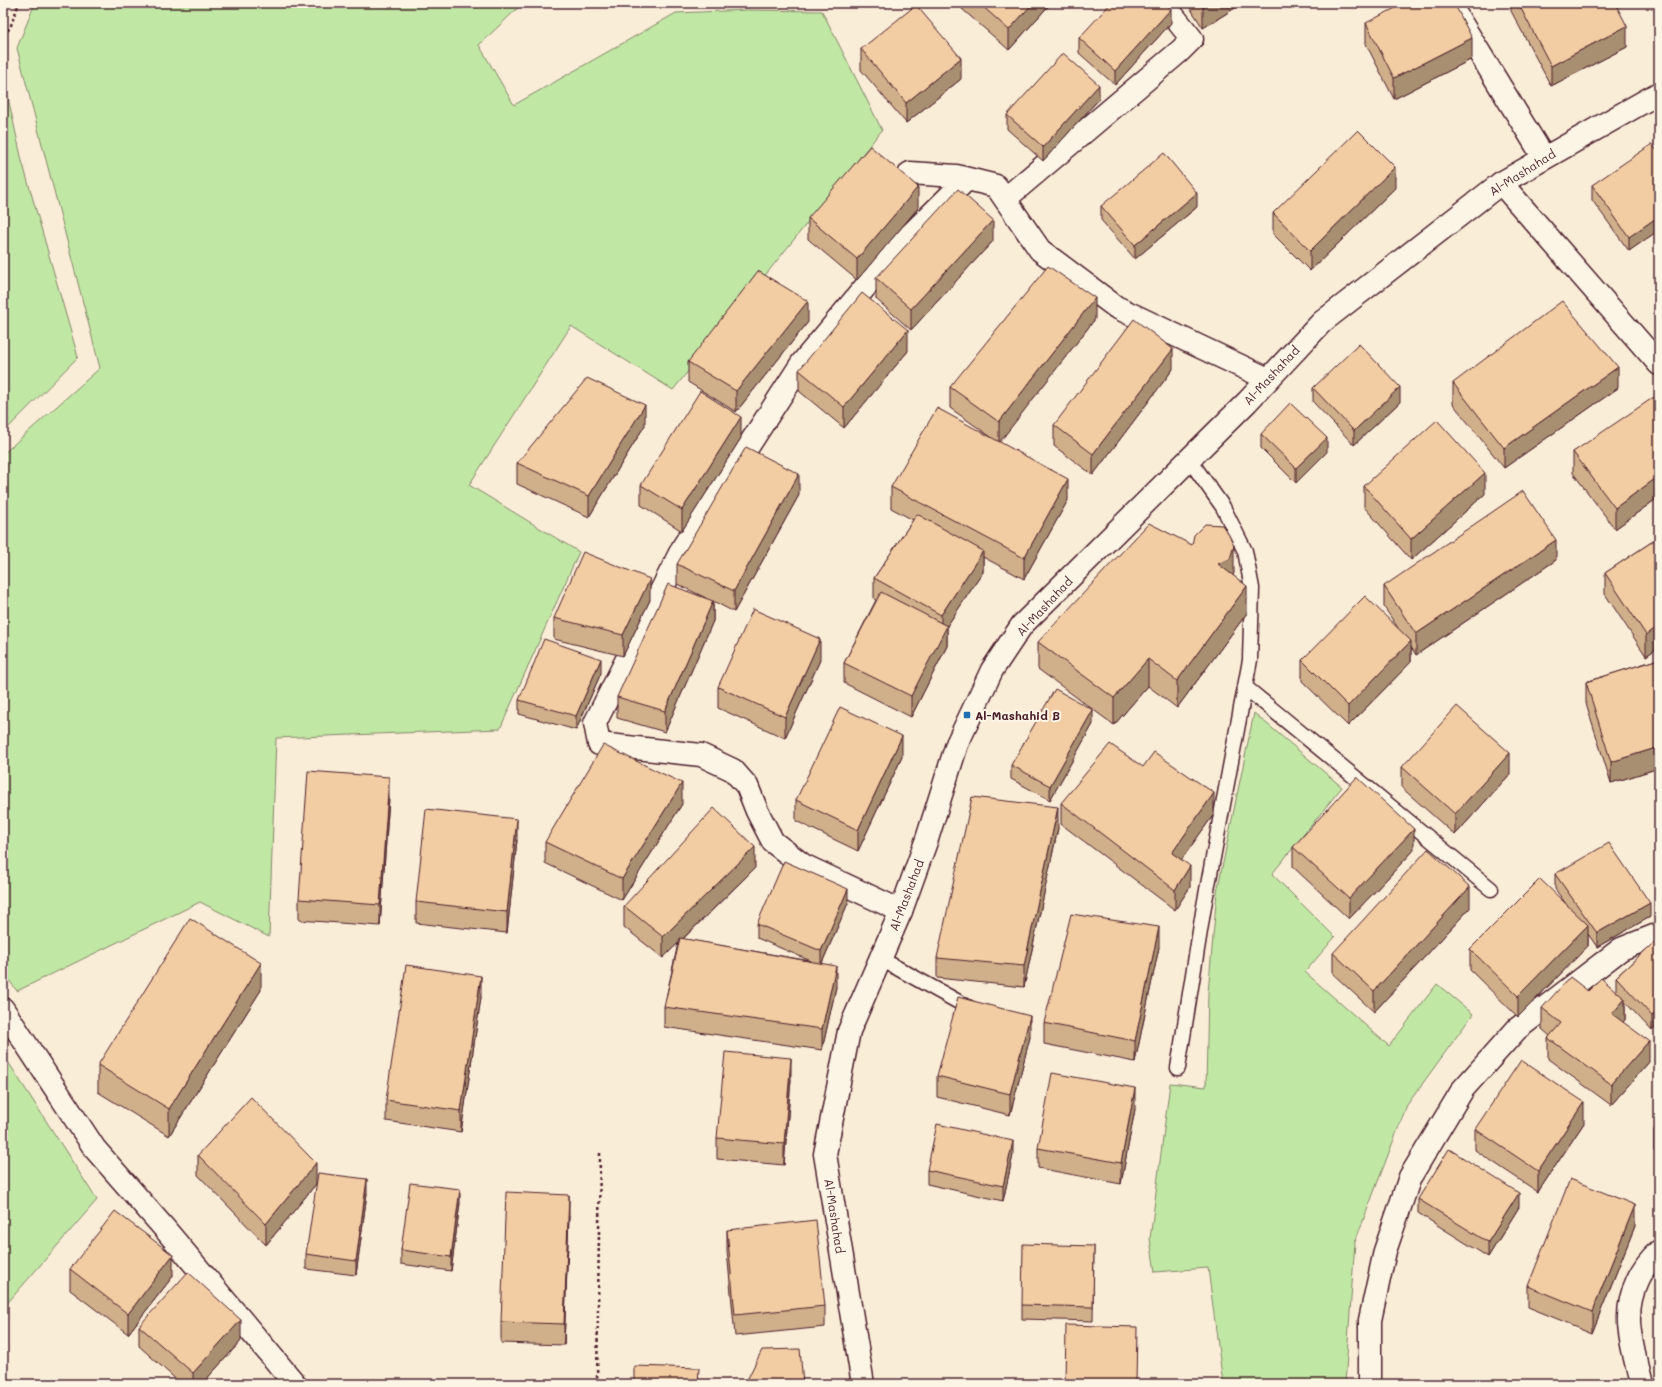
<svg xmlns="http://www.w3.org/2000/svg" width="1662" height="1387" font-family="Mali,sans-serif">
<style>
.green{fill:#c0e8a4;stroke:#858468}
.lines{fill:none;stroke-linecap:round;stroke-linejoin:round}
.lane-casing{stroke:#4a1f2b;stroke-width:17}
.street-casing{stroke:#4a1f2b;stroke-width:25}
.secondary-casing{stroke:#4a1f2b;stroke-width:25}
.path{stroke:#4a1f2b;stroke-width:2.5;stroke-dasharray:3 3;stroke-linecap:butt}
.lane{stroke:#fcf5e5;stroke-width:14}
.street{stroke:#fcf5e5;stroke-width:22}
.secondary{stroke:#fcf5e5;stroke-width:22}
.wall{fill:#d0af8b;stroke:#4a1f2b}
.shaded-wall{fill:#a98f71;stroke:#4a1f2b}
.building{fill:#f2cca2;stroke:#4a1f2b}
.poi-dot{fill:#1f6fb2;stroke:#fcf5e5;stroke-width:1.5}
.labels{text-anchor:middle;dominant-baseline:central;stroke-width:4;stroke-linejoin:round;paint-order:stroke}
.street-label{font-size:12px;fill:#4a1f2b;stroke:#fcf5e5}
.poi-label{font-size:12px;font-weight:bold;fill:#4a1f2b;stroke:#fcf5e5;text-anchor:start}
</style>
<rect width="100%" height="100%" fill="#faedd8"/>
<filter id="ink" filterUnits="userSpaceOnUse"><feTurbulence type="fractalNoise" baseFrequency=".025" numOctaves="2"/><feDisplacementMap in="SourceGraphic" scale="8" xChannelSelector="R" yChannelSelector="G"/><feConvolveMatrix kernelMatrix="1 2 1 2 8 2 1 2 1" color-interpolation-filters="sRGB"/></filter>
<g filter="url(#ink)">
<path class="green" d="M35,3H523L479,45L514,105L676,13L746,10L822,11L882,130L673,390L571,326L469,485L579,552L500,729L276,738L269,937L200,902L17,991L3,972V454L100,368L17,48Z
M3,75L22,161L78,357L3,433Z
M1254,713L1342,787L1272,874L1335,937L1305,972L1389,1046L1437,984L1473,1014L1407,1105L1355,1242L1345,1384H1223L1208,1268L1155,1272L1150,1239L1170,1083L1206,1087L1208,993L1217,892Z
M3,1054L97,1200L3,1308Z"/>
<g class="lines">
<g class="lane-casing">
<path id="lane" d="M1245,687L1491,889
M881,959L973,1010
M1178,1068L1204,906L1250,660L1252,588L1245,551L1223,507L1189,459"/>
</g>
<g class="street-casing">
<path id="street" d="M1449,3L1544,158
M910,173L956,176L996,186L1040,250L1116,307L1268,379
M1501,183L1659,364
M1005,199L1180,51L1192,39L1163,3
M901,911L803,865L773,842L757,811L747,786L733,770L701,755L599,744L595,723L683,547L802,363L901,244L967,179
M3,1009L95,1149L165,1229L295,1384
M1370,1384V1320L1385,1251L1410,1177L1463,1089L1517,1029L1621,949L1659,934
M1641,1384C1637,1365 1628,1335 1629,1317C1629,1292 1641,1267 1659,1251"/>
</g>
<g class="secondary-casing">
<path id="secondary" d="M863,1384L825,1154L849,1031L901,911L927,839L957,744L992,670L1022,625L1247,402L1322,322L1501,183L1659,93"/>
</g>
<path class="path" d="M3,35L10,28L19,3
M597,1384L600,1153"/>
<use href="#lane" class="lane"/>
<use href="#street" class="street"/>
<use href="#secondary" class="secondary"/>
</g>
<path class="wall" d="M962,3H1051L1009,50L962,9Z
M1187,3H1243L1203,28Z
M1511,3H1615L1627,47L1551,86L1511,11Z
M1171,23L1115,85L1079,53V38Z
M1366,23L1472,59L1394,99L1366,44Z
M861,49L961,79L906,123L861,70Z
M1099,99L1043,161L1007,129V115Z
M1659,153V230L1629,251L1592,200V185Z
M1395,188L1310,271L1273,234V213Z
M1101,206L1197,207L1135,259L1101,220Z
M918,208L857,280L808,239V218Z
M993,241L911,330L876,299V278Z
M1095,319L999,442L1068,500L1024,579L983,557V572L947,626V646L911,717L844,683V663L876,600L874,599V578L913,520L891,508V487L991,437L950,408V387Z
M808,322L736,412L688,382V362Z
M908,351L844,428L799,391V370Z
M1173,369L1093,475L1054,446V425Z
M1453,383L1618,388L1504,468L1453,404Z
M1313,388L1400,402L1354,445L1313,402Z
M1659,404V497L1615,529L1573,473V452Z
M645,425L589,517L517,484V463Z
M1261,434L1327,452L1296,483L1261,448Z
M741,438L682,531L641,505V485Z
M1364,486L1485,494L1411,560L1364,507Z
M799,495L734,612L713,601V621L665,732L617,718V697L706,598L677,584V564Z
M1659,537V647L1646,656L1605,594V573Z
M1556,560L1416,655L1411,647V662L1348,726L1302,681V660L1398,628L1384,607V586Z
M1234,572L1233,576L1247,613L1177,708L1148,686L1114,725L1038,669V642Z
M650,600L623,656L554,639V618Z
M1659,659V768L1611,783L1586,703V682Z
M820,660L785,738L718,708V687Z
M601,673L576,730L519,714V700Z
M1093,724L1050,800L1011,779V765Z
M902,757L858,851L796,821V800Z
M1143,767L1214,814L1181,860L1190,887L1175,910L1061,824V803Z
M1402,767L1510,774L1455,835L1402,788Z
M389,798L380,926L299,920V899Z
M682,804L622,900L545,863V842Z
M1058,828L1024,987L937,978V958Z
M517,840L507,933L416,923V902Z
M1293,847L1414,850L1349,919L1293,867Z
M755,868L683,939L811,961L757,938V924L848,903L822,963L836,987L822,1050L664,1027V1007L678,943L663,958L624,927V906Z
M1555,874L1650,917L1597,947L1588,934V946L1518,1017L1470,970V949L1566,904L1555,889Z
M1470,908L1374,1012L1333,974V953Z
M1659,938L1652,1031L1625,1002V1020L1623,1022L1649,1062L1611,1105L1548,1059V1038L1550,1036L1542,1029V1008L1616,991V977Z
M1159,947L1135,1062L1044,1044V1023Z
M261,990L169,1136L98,1092V1065Z
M481,997L461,1132L386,1121V1100Z
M1030,1037L1010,1115L937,1097V1076Z
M791,1079L784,1165L717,1159V1138Z
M1135,1109L1121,1184L1038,1168V1148Z
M1584,1123L1538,1192L1475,1150V1129Z
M1659,1123V1155L1654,1151V1130Z
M198,1155L316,1184L266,1245L198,1175Z
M1013,1155L1003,1201L927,1184V1170Z
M367,1193L356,1275L306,1269V1254Z
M1418,1199L1519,1207L1488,1257L1418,1213Z
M460,1203L451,1271L401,1264V1250Z
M569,1216L564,1345L501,1343V1322Z
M1635,1226L1592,1333L1528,1307V1286Z
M727,1230L825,1306V1327L735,1336L727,1251Z
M1094,1246L1093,1321L1022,1319V1305Z
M70,1269L173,1276L128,1334L70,1290Z
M139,1326L241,1341L202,1384H181L139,1346Z"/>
<path class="shaded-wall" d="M1033,3H1051L1009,50V30Z
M1210,3H1243L1203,28V7Z
M1171,9V23L1115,85V71Z
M1627,26V47L1551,86V66Z
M1472,38V59L1394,99V78Z
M961,58V79L906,123V103Z
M1099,85V99L1043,161V147Z
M1395,167V188L1310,271V251Z
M918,187V208L857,280V259Z
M1197,193V207L1135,259V245Z
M1659,216V230L1629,251V237Z
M993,220V241L911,330V309Z
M1095,298V319L999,443V422Z
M808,301V322L736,412V391Z
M908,330V351L844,428V407Z
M1173,349V369L1093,475V454Z
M1618,367V388L1504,468V448Z
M1400,387V402L1354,445V431Z
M645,405V425L589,517V496Z
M741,417V438L682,531V510Z
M1327,438V452L1296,483V468Z
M1485,473V494L1411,560V539Z
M799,474V495L734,612V591Z
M1659,476V497L1615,529V508Z
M1068,479V500L1024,579V558Z
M1556,540V560L1416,655V634Z
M1234,545V572L1230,586L1218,564Z
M983,551V572L947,626V646L911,717V696L941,636V615Z
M650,579V600L623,656V635Z
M1247,586V613L1177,708V681Z
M713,601V621L665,732V711Z
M1659,626V647L1646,656V635Z
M820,639V660L785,738V717Z
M1411,641V662L1348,726V706Z
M601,659V673L576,730V716Z
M1148,659V686L1114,725V698Z
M1093,710V724L1050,800V786Z
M902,736V757L858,851V830Z
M1659,747V768L1611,783V762Z
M1510,753V774L1455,835V814Z
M389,777V798L380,926V905Z
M682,783V804L622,900V879Z
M1214,793V814L1172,873V853Z
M1058,807V828L1024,987V966Z
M517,819V840L507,933V912Z
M1414,829V850L1349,919V898Z
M755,847V868L663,958V937Z
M1190,866V887L1175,910V890Z
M1470,887V908L1374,1012V991Z
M848,889V903L821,965V951Z
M1650,903V917L1597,947V933Z
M1588,925V946L1518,1017V996Z
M1159,927V947L1135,1062V1041Z
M261,963V990L169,1136V1109Z
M836,966V987L822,1050V1029Z
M481,976V997L461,1132V1111Z
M1625,999V1020L1612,1034V1014Z
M1659,1010V1024L1652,1031V1016Z
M1030,1016V1037L1010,1115V1094Z
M1649,1041V1062L1611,1105V1084Z
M791,1058V1079L784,1165V1144Z
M1135,1088V1109L1121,1184V1163Z
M1584,1102V1123L1538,1192V1171Z
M1013,1141V1155L1003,1201V1186Z
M316,1163V1184L266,1245V1224Z
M367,1179V1193L356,1275V1261Z
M460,1189V1203L451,1271V1257Z
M1519,1193V1207L1488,1257V1242Z
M569,1195V1216L564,1345V1324Z
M1635,1205V1226L1592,1333V1312Z
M173,1255V1276L128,1334V1314Z
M241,1320V1341L202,1384H193V1373Z"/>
<path class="building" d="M979,3H1033L1009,30Z
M1111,3H1165L1171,9L1115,71L1079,38Z
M1200,3H1210L1203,7Z
M1405,3H1454L1472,38L1394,78L1366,23Z
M1518,3H1615L1627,26L1551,66Z
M916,5L961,58L906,103L861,49Z
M1063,53L1099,85L1043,147L1007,115Z
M1358,130L1395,167L1310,251L1273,213Z
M1652,144L1659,153V216L1629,237L1592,185Z
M870,146L918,187L857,259L808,218Z
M1164,153L1197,193L1135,245L1101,206Z
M958,189L993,220L911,309L876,278Z
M1048,266L1095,298L999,422L950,387Z
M758,271L808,301L736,391L688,362Z
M862,293L908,330L844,407L799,370Z
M1562,301L1618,367L1504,448L1453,383Z
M1134,319L1173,349L1093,454L1054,425Z
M1359,344L1400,387L1354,431L1313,388Z
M587,378L645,405L589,496L517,463Z
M700,391L741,417L682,510L641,485Z
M1654,397L1659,404V476L1615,508L1573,452Z
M1290,403L1327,438L1296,468L1261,434Z
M937,408L1068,479L1024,558L891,487Z
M1437,420L1485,473L1411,539L1364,486Z
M746,447L799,474L734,591L677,564Z
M1523,491L1556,540L1416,634L1384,586Z
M917,514L983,551L941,615L874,578Z
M1149,523L1192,545L1194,535L1205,524L1222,525L1229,535L1234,545L1230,559L1218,564L1247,586L1177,681L1148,659L1114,698L1038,642Z
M1659,537V626L1646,635L1605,573Z
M583,552L650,579L623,635L554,618Z
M668,584L713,601L665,711L617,697Z
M881,592L947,626L911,696L844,663Z
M1365,596L1411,641L1348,706L1302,660Z
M753,609L820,639L785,717L718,687Z
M544,639L601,659L576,716L519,700Z
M1659,659V747L1611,762L1586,682Z
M1055,689L1093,710L1050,786L1011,765Z
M1457,706L1510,753L1455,814L1402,767Z
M840,707L902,736L858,830L796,800Z
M1110,744L1143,767L1154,752L1214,793L1172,853L1190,866L1175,890L1061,803Z
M603,745L682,783L622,879L545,842Z
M308,771L389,777L380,905L299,899Z
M1357,777L1414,829L1349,898L1293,847Z
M972,797L1058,807L1024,966L937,958Z
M714,808L755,847L663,937L624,906Z
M426,809L517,819L507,912L416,902Z
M1609,843L1650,903L1597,933L1555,874Z
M1428,849L1470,887L1374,991L1333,953Z
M784,861L848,889L821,951L757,924Z
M1540,879L1588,925L1518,996L1470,949Z
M1071,914L1159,927L1135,1041L1044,1023Z
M190,918L261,963L169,1109L98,1065Z
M680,938L836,966L822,1029L664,1007Z
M1659,938V1010L1652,1016L1616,977Z
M406,965L481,976L461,1111L386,1100Z
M1570,977L1588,991L1601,978L1625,999L1612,1014L1649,1041L1611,1084L1548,1038L1561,1023L1542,1008Z
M958,997L1030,1016L1010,1094L937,1076Z
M725,1052L791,1058L784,1144L717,1138Z
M1521,1060L1584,1102L1538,1171L1475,1129Z
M1052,1073L1135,1088L1121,1163L1038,1148Z
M251,1097L316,1163L266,1224L198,1155Z
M1659,1123V1134L1654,1130Z
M937,1124L1013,1141L1003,1186L927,1170Z
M1449,1149L1519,1193L1488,1242L1418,1199Z
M318,1173L367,1179L356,1261L306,1254Z
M1570,1179L1635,1205L1592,1312L1528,1286Z
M410,1183L460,1189L451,1257L401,1250Z
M506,1192L569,1195L564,1324L501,1322Z
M115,1211L173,1255L128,1314L70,1269Z
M816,1220L825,1306L735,1315L727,1230Z
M1023,1244L1094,1246L1093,1307L1022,1305Z
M188,1272L241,1320L193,1373L139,1326Z
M1066,1325L1137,1327L1136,1384H1065Z
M800,1349L803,1384H745L762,1350Z
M634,1366L699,1368L698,1384H634Z"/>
</g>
<rect class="poi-dot" x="963" y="711" width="8" height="8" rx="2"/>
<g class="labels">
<g class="street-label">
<text transform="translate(1522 172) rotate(-32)">Al-Mashahad</text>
<text transform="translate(1271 375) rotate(-47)">Al-Mashahad</text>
<text transform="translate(1044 606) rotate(-47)">Al-Mashahad</text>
<text transform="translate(906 895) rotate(-69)">Al-Mashahad</text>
<text transform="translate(835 1216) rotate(81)">Al-Mashahad</text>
</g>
<g class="poi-label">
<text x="975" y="715">Al-Mashahid B</text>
</g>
</g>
<rect width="1662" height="1387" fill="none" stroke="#fcf5e5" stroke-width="16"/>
<rect x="8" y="8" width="1646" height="1371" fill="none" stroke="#4a1f2b" stroke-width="1.5" filter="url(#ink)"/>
</svg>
